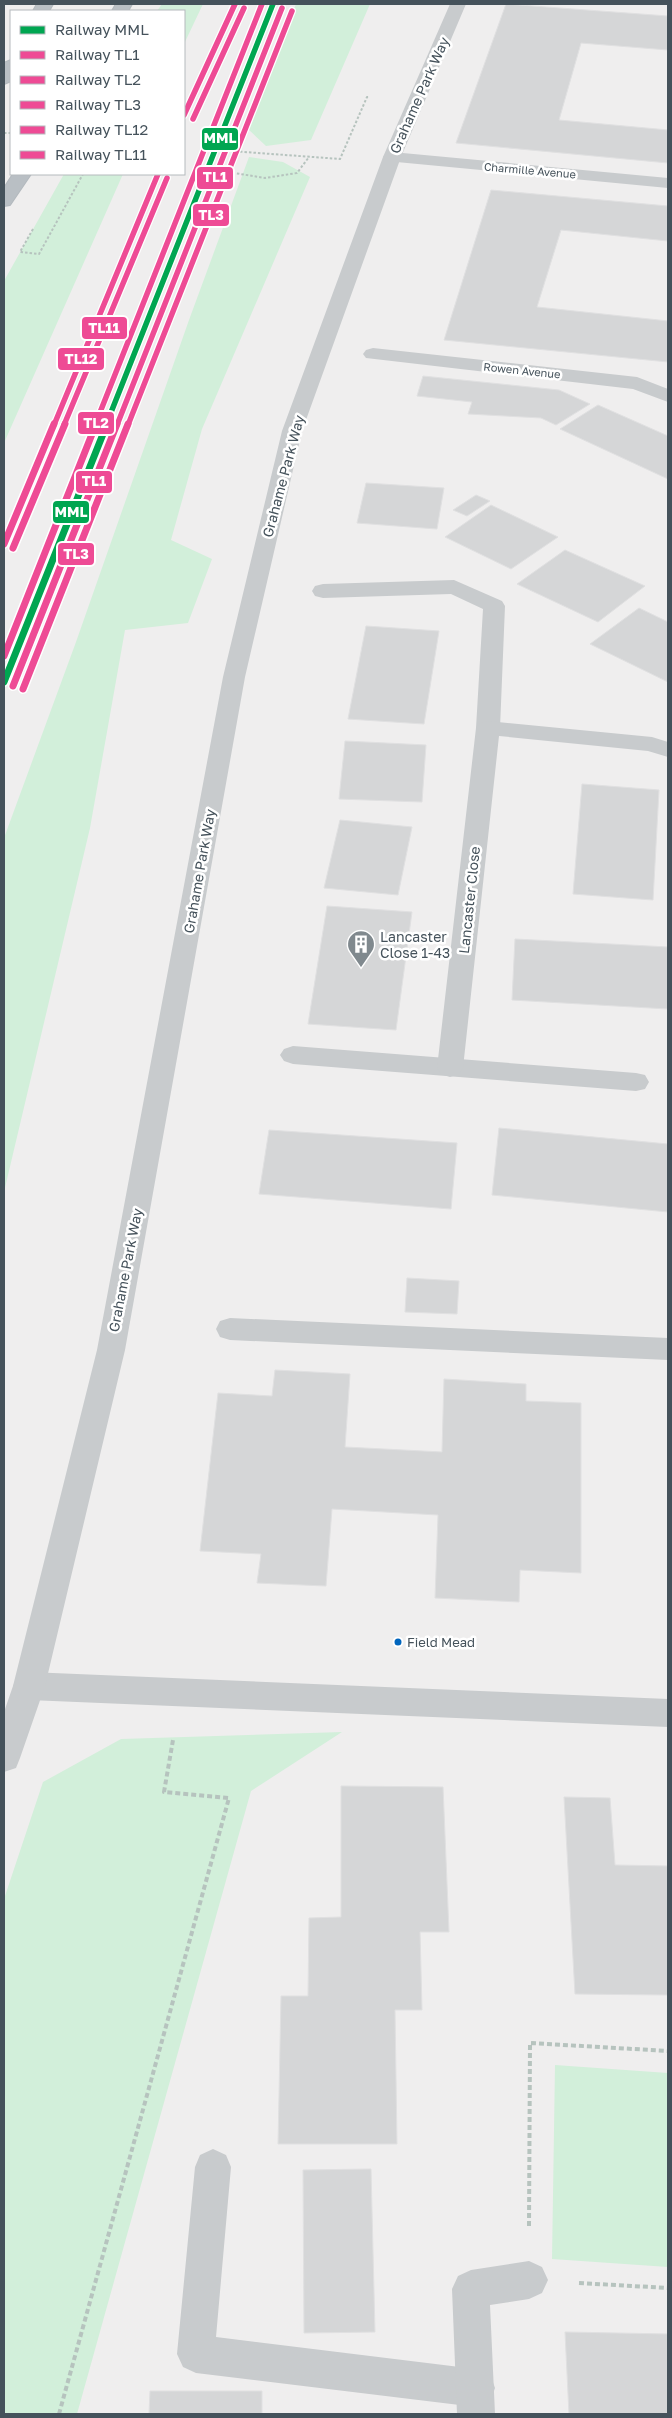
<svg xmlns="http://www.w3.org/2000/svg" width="672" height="2418" font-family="'Golos Text',sans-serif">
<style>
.green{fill:#d2efda}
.building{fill:#d5d6d7;stroke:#e0e0e1}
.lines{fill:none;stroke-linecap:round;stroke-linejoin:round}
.motorway-casing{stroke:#b3b9be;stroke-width:2}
.path-far1{stroke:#b6c3be;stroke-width:2;stroke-dasharray:2.5 2;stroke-linecap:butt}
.path{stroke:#b6c3be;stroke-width:4;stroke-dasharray:5 3;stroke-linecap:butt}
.service{fill:#c8cbcd;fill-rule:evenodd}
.minor{fill:#c8cbcd;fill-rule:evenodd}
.tertiary{fill:#c8cbcd;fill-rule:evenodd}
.motorway{fill:#b9bfc4;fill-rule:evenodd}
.rail-1-far1-casing{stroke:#fff;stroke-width:8}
.rail-1-casing{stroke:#fff;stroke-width:10}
.rail-2-far1-casing{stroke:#fff;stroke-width:8}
.rail-2-casing{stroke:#fff;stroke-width:10}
.rail-3-far1-casing{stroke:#fff;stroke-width:8}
.rail-3-casing{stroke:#fff;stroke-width:10}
.rail-4-far1-casing{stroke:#fff;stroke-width:8}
.rail-4-casing{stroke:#fff;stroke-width:10}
.rail-5-far1-casing{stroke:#fff;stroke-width:8}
.rail-5-casing{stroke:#fff;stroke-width:10}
.rail-6-far1-casing{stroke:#fff;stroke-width:8}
.rail-6-casing{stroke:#fff;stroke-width:10}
.rail-1-far1{stroke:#00a651;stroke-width:5.5}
.rail-1{stroke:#00a651;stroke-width:7}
.rail-2-far1{stroke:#ee4b95;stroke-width:5.5}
.rail-2{stroke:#ee4b95;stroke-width:7}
.rail-3-far1{stroke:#ee4b95;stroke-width:5.5}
.rail-3{stroke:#ee4b95;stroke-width:7}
.rail-4-far1{stroke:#ee4b95;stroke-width:5.5}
.rail-4{stroke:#ee4b95;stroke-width:7}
.rail-5-far1{stroke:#ee4b95;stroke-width:5.5}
.rail-5{stroke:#ee4b95;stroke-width:7}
.rail-6-far1{stroke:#ee4b95;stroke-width:5.5}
.rail-6{stroke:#ee4b95;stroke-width:7}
.bus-dot{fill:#0065bd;stroke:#fff;stroke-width:2}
.labels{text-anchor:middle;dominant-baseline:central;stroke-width:5;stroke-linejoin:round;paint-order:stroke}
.far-street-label{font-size:11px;fill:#45525b;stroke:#fff}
.bus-label{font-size:13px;fill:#45525b;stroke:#fff;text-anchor:start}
.street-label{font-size:14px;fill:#45525b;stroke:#fff}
.poi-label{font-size:14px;fill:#45525b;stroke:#fff;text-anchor:start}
.line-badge{stroke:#fff;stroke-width:2}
.badge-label{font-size:14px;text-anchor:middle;font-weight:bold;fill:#fff}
</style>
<rect width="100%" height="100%" fill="#efeeee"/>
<path class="green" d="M162,4H203L184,44V11H157Z
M296,4H370L311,140L266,146L248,129Z
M249,157L283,162L310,177L202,429L171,540L212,559L188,623L125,630L90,828L4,1192V838L76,642L189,320Z
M64,174H123L4,443V281Z
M342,1732L251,1791L77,2414H4V1899L43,1782L121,1739Z
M555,2065L668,2073V2267L552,2259Z"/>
<path class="building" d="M506,4L668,16V50L581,43L559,120L668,130V163L456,143Z
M491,190L668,206V241L561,230L537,307L668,321V362L444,340Z
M423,376L559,390L590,404L556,425L541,418L468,414L472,402L417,396Z
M598,405L668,436V479L560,429Z
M366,483L444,488L437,529L357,523Z
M476,495L490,501L467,516L453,510Z
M491,505L558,537L511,569L445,537Z
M565,550L645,586L598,622L517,584Z
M639,608L668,622V682L590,644Z
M366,626L439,631L424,724L348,719Z
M345,741L426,745L422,802L339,799Z
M582,784L659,790L653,900L573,894Z
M340,820L412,827L398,895L324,888Z
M327,906L412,912L396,1030L308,1024Z
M515,939L668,947V1009L512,1000Z
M499,1128L668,1144V1212L492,1195Z
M269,1130L457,1143L451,1209L259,1194Z
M407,1278L459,1281L457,1314L405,1312Z
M275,1370L350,1374L345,1447L442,1452L444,1379L526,1384V1401L581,1403V1573L520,1570L519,1602L435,1598L438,1515L332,1509L326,1586L257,1583L261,1554L200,1551L218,1393L272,1396Z
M341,1786L443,1787L449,1932H420L422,2010H395L397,2144H278L281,1996H308L309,1918L341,1917Z
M564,1797L610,1798L615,1865L668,1866V1995L575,1994Z
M371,2169L375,2332L304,2333L303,2170Z
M565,2332L668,2334V2414H569Z
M150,2391H262V2414H149Z"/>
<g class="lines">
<g class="motorway-casing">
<path id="motorway" d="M37,4H53L49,11H33Z
M116,4H132L128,11H112Z
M11,60V81L4,84V63Z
M13,174H31L10,205L4,206V188Z"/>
</g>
<path class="path-far1" d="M4,133H11
M231,151L340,159L367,97H370
M228,172L265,178L297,173L309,157
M33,229L20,252L39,254L83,174"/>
<path class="path" d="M529,2226L530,2043L668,2051
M579,2283L668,2288
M59,2414L229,1798L164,1792L173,1740"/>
<path class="service" d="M454,580L502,601L505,606L500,728L496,733L488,735L480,733L476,728L483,609L451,594L323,598L315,596L312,591L315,586L323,584Z
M293,1046L636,1073L645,1075L649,1082L645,1089L636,1091L293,1064L284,1061L280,1055L284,1049Z
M230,1318L668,1338V1360L230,1340L220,1337L216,1329L220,1321Z
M213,2149L226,2155L231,2167L216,2337L476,2369L490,2374L495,2388L490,2402L476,2407L196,2373L183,2367L177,2354L195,2167L200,2155Z"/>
<path class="minor" d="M392,152L668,178V188L386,161L383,157L386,153Z
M373,348L637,377L668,389V402L633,389L366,358L363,354L366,350Z
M488,721L652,737L668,742V757L648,751L499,736L463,1068L459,1074L450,1077L441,1074L437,1068L476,728L480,723Z
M29,1672L668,1699V1727L29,1700L18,1696L13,1686L18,1676Z
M529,2261L542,2267L548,2280L542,2293L529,2299L490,2305L495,2414H457L452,2289L458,2276L471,2270Z"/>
<path class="tertiary" d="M450,4H466L401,157L302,431L245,677L125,1350L45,1686L20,1758L16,1768L4,1772V1712L13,1686L97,1350L223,677L282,431L383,157Z"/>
<use href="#motorway" class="motorway"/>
<g class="rail-1-far1-casing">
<path id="rail-1-far1" d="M106,425L273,4"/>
</g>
<g class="rail-1-casing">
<path id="rail-1" d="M4,682L107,424"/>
</g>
<g class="rail-2-far1-casing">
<path id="rail-2-far1" d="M117,425L282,8"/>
</g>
<g class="rail-2-casing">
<path id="rail-2" d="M13,686L117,424"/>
</g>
<g class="rail-3-far1-casing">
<path id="rail-3-far1" d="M95,425L262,4"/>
</g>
<g class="rail-3-casing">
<path id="rail-3" d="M4,656L96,424"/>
</g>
<g class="rail-4-far1-casing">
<path id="rail-4-far1" d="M128,425L292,11"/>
</g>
<g class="rail-4-casing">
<path id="rail-4" d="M23,689L128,424"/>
</g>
<g class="rail-5-far1-casing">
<path id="rail-5-far1" d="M184,115L235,4
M54,425L158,174"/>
</g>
<g class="rail-5-casing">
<path id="rail-5" d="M4,544L54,424"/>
</g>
<g class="rail-6-far1-casing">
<path id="rail-6-far1" d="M193,119L244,8
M64,425L167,178"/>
</g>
<g class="rail-6-casing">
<path id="rail-6" d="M13,548L65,424"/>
</g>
<use href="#rail-1-far1" class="rail-1-far1"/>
<use href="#rail-1" class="rail-1"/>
<use href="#rail-2-far1" class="rail-2-far1"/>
<use href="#rail-2" class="rail-2"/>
<use href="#rail-3-far1" class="rail-3-far1"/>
<use href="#rail-3" class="rail-3"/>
<use href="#rail-4-far1" class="rail-4-far1"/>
<use href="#rail-4" class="rail-4"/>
<use href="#rail-5-far1" class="rail-5-far1"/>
<use href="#rail-5" class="rail-5"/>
<use href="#rail-6-far1" class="rail-6-far1"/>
<use href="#rail-6" class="rail-6"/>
</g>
<defs>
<g id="building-pin" transform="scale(1.4375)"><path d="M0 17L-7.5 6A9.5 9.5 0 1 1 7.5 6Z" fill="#80898e" stroke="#fff"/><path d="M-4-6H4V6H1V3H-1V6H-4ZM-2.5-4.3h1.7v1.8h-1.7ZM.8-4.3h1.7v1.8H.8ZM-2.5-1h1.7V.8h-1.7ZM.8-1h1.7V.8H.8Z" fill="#fff"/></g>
</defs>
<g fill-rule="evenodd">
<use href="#building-pin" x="361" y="944"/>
</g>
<circle class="bus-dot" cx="398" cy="1642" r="4.5"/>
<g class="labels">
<g class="far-street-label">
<text transform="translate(530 170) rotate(5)">Charmille Avenue</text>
<text transform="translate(522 370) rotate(6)">Rowen Avenue</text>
</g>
<g class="bus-label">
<text x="407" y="1642">Field Mead</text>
</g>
<g class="street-label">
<text transform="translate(419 95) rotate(-66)">Grahame Park Way</text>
<text transform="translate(283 476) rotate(-75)">Grahame Park Way</text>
<text transform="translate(199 871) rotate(-80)">Grahame Park Way</text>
<text transform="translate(469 900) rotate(-84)">Lancaster Close</text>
<text transform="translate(125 1270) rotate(-79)">Grahame Park Way</text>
</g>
<g class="poi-label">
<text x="380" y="936">Lancaster<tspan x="380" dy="16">Close 1-43</tspan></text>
</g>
</g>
<g class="line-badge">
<rect x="201" y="127" width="38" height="24" rx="5" fill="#00a651"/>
<rect x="196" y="166" width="38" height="24" rx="5" fill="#ee4b95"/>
<rect x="192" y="203" width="38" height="24" rx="5" fill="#ee4b95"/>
<rect x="81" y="316" width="47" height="24" rx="5" fill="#ee4b95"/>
<rect x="57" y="347" width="48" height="24" rx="5" fill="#ee4b95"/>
<rect x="77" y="411" width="38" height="24" rx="5" fill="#ee4b95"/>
<rect x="75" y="470" width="38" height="24" rx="5" fill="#ee4b95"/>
<rect x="52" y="500" width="38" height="24" rx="5" fill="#00a651"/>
<rect x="57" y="542" width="38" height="24" rx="5" fill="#ee4b95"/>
</g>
<g class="badge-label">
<text x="220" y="143">MML</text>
<text x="215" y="182">TL1</text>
<text x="211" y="220">TL3</text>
<text x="104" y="333">TL11</text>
<text x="81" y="364">TL12</text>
<text x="96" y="428">TL2</text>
<text x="94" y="486">TL1</text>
<text x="71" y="517">MML</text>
<text x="76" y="559">TL3</text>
</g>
<rect width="672" height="2418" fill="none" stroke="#45525b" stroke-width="10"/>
<rect x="10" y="10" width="175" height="165" fill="#ffffff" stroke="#b5babd"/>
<rect x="20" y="26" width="25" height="8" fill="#00a651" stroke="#b5babd"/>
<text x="55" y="35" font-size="15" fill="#45525b">Railway MML</text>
<rect x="20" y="51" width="25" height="8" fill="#ee4b95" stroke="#b5babd"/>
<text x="55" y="60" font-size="15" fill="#45525b">Railway TL1</text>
<rect x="20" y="76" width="25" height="8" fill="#ee4b95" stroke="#b5babd"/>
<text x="55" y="85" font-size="15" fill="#45525b">Railway TL2</text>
<rect x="20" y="101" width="25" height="8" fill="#ee4b95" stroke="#b5babd"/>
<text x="55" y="110" font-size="15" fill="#45525b">Railway TL3</text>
<rect x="20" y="126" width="25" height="8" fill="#ee4b95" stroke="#b5babd"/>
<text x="55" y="135" font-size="15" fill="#45525b">Railway TL12</text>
<rect x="20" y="151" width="25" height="8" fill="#ee4b95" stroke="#b5babd"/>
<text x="55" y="160" font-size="15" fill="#45525b">Railway TL11</text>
</svg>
